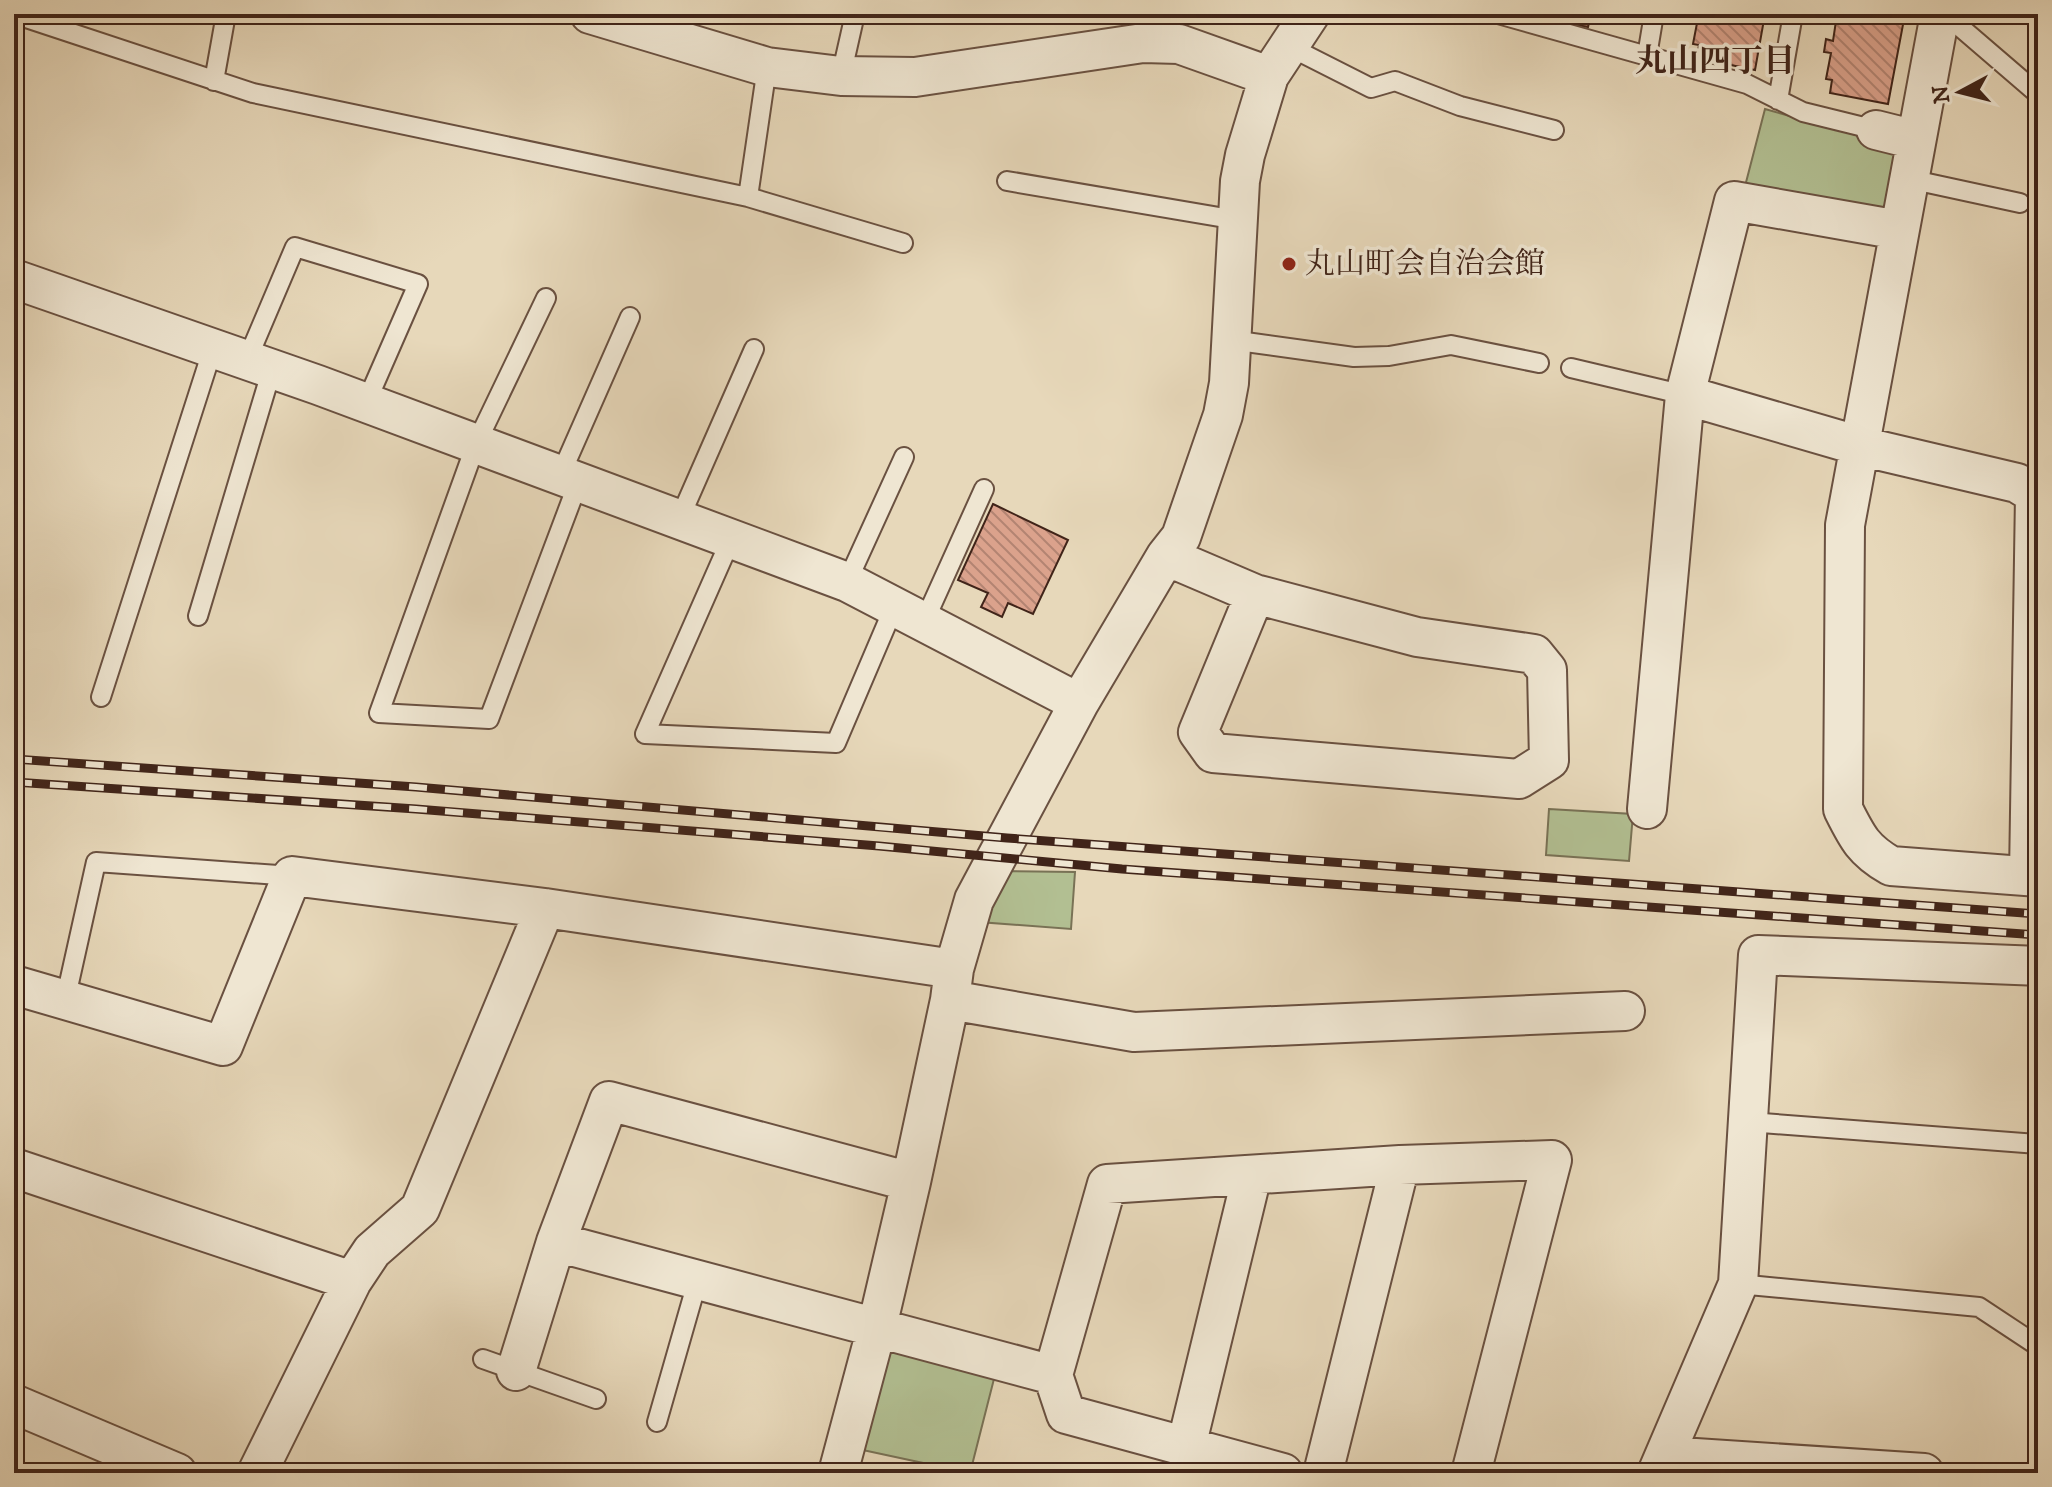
<svg xmlns="http://www.w3.org/2000/svg" width="2052" height="1487" font-family="'IM FELL DW Pica','Noto Serif JP',serif">
<style>
.park{fill:#b2bf92;stroke:#797256;stroke-width:2}
.building{fill:url(#building-back-hatch);stroke:#402419;stroke-width:2}
.lines{fill:none;stroke-linecap:round;stroke-linejoin:round}
.service-casing{stroke:#6a5141;stroke-width:22}
.minor-casing{stroke:#6a5141;stroke-width:42}
.service{stroke:#efe6d2;stroke-width:18}
.minor{stroke:#efe6d2;stroke-width:38}
.rail-casing{stroke:#402419;stroke-width:9}
.rail{stroke:#efe6d2;stroke-width:6;stroke-dasharray:18;stroke-linecap:butt}
.poi-dot{fill:#8f2418;stroke:#efe6d2;stroke-width:3}
.labels{text-anchor:middle;dominant-baseline:central;stroke-width:7;stroke-linejoin:round;paint-order:stroke}
.poi-label{font-size:30px;fill:#402419;stroke:#efe6d2;text-anchor:start}
.neighbourhood-label{font-size:32px;font-weight:bold;fill:#402419;stroke:#efe6d2}
</style>
<defs>
<pattern id="building-back-hatch" width="6" height="6" patternUnits="userSpaceOnUse" patternTransform="scale(2)"><rect width="6" height="6" fill="#dba28c"/><path d="M-1 5l2 2M0 0l6 6M5-1l2 2" fill="none" stroke="#b38472"/></pattern>
</defs>
<rect width="100%" height="100%" fill="#e7d8ba"/>
<filter id="stains"><feTurbulence type="fractalNoise" baseFrequency=".0025" numOctaves="4"/><feColorMatrix values="0 0 0 0 .2 0 0 0 0 .09 0 0 0 0 .02 0 0 0 .5 -.17"/></filter>
<radialGradient id="worn" r=".72"><stop offset=".6" stop-color="#630" stop-opacity="0"/><stop offset="1" stop-color="#630" stop-opacity=".3"/></radialGradient>
<path class="park" d="M1765,109L1902,148L1891,219L1743,194Z
M1549,809L1633,814L1629,861L1546,855Z
M1002,871L1075,872L1071,929L979,922Z
M886,1341L996,1371L970,1473L858,1449Z"/>
<path class="building" d="M1554,14H1591L1588,27L1562,22L1563,15Z
M1691,14H1765L1755,70L1697,58L1699,45L1693,44L1698,18L1691,17Z
M1847,14H1905L1888,104L1830,93L1832,80L1826,79L1831,53L1824,52L1826,39L1833,41L1836,21L1845,22Z
M993,504L1068,540L1033,614L1008,603L1002,617L981,607L988,593L958,580Z"/>
<g class="lines">
<g class="service-casing">
<path id="service" d="M14,14L253,93L748,197L767,67
M1498,14L1747,84L1803,112L1876,130
M1945,14L2038,94
M1288,46L1371,88L1395,81L1460,106L1554,130
M1647,56L1654,14
M841,76L855,14
M214,81L226,14
M1778,100L1793,14
M1909,179L2020,203
M1007,181L1237,220
M748,197L903,243
M546,298L476,444L379,713L489,719L578,483
M1231,340L1354,357L1389,356L1451,345L1539,363
M247,360L295,247L418,284L366,403
M1571,368L1685,395
M560,476L630,317
M679,520L754,349
M731,539L645,734L836,743L894,607
M847,582L904,457
M198,616L272,369
M924,622L984,489
M101,697L213,348
M65,1001L96,862L292,876
M1749,1122L2038,1144
M1738,1284L1979,1307L2038,1346
M483,1359L596,1399
M657,1422L698,1279"/>
</g>
<g class="minor-casing">
<path id="minor" d="M590,14L767,67L841,76L915,77L1143,43L1179,44L1269,76
M1940,14L1845,525L1843,809C1857,837 1863,850 1891,866L2038,877
M1876,130L1916,140
M14,279L318,385L847,582L1079,703
M1685,395L1860,446L2017,483L2038,496
M1166,556L1255,594L1417,637L1534,654L1547,670L1549,760L1519,779L1213,753L1198,732L1255,594
M1647,809L1685,395L1734,201L1899,230
M2029,876L2035,495
M14,985L223,1046L292,876L545,908L954,969
M950,1000L1134,1032L1625,1011
M14,1168L352,1281
M556,1242L1053,1375
M516,1371L556,1242L609,1101L911,1182
M14,1404L177,1473
M1186,1447L1252,1175
M1665,1456L1924,1473
M257,1473L352,1281L372,1251L420,1209L545,908
M838,1473L877,1327L911,1182L950,1000L954,969L974,900L1079,703L1166,556L1181,537L1223,415L1229,383L1240,181L1245,155L1269,76L1310,14
M1283,1473L1066,1414L1053,1375L1107,1184L1400,1165L1552,1160L1471,1473
M1323,1473L1400,1165
M1657,1473L1738,1284L1758,955L2038,966"/>
</g>
<use href="#service" class="service"/>
<use href="#minor" class="minor"/>
<g class="rail-casing">
<path id="rail" d="M14,759L416,787L1007,838L2038,914
M14,782L416,809L879,846L1122,869L2038,935"/>
</g>
<use href="#rail" class="rail"/>
</g>
<circle class="poi-dot" cx="1289" cy="264" r="8"/>
<g class="labels">
<g class="poi-label">
<text x="1305" y="264">丸山町会自治会館</text>
</g>
<g class="neighbourhood-label">
<text x="1715" y="62">丸山四丁目</text>
</g>
</g>
<rect width="2052" height="1487" fill="none" stroke="#e7d8ba" stroke-width="48"/>
<rect x="16" y="16" width="2020" height="1455" fill="none" stroke="#402419" stroke-width="4"/>
<rect x="24" y="24" width="2004" height="1439" fill="none" stroke="#402419" stroke-width="2"/>
<g transform="translate(1960 92) rotate(263)" stroke="#efe6d2" stroke-width="6" paint-order="stroke">
<path d="M0-6L14 30L0 20L-14 30Z" fill="#402419"/>
<text y="-12" font-size="22" font-weight="bold" text-anchor="middle" fill="#402419">N</text>
</g>
<rect width="100%" height="100%" filter="url(#stains)"/>
<rect width="100%" height="100%" fill="url(#worn)"/>
</svg>
